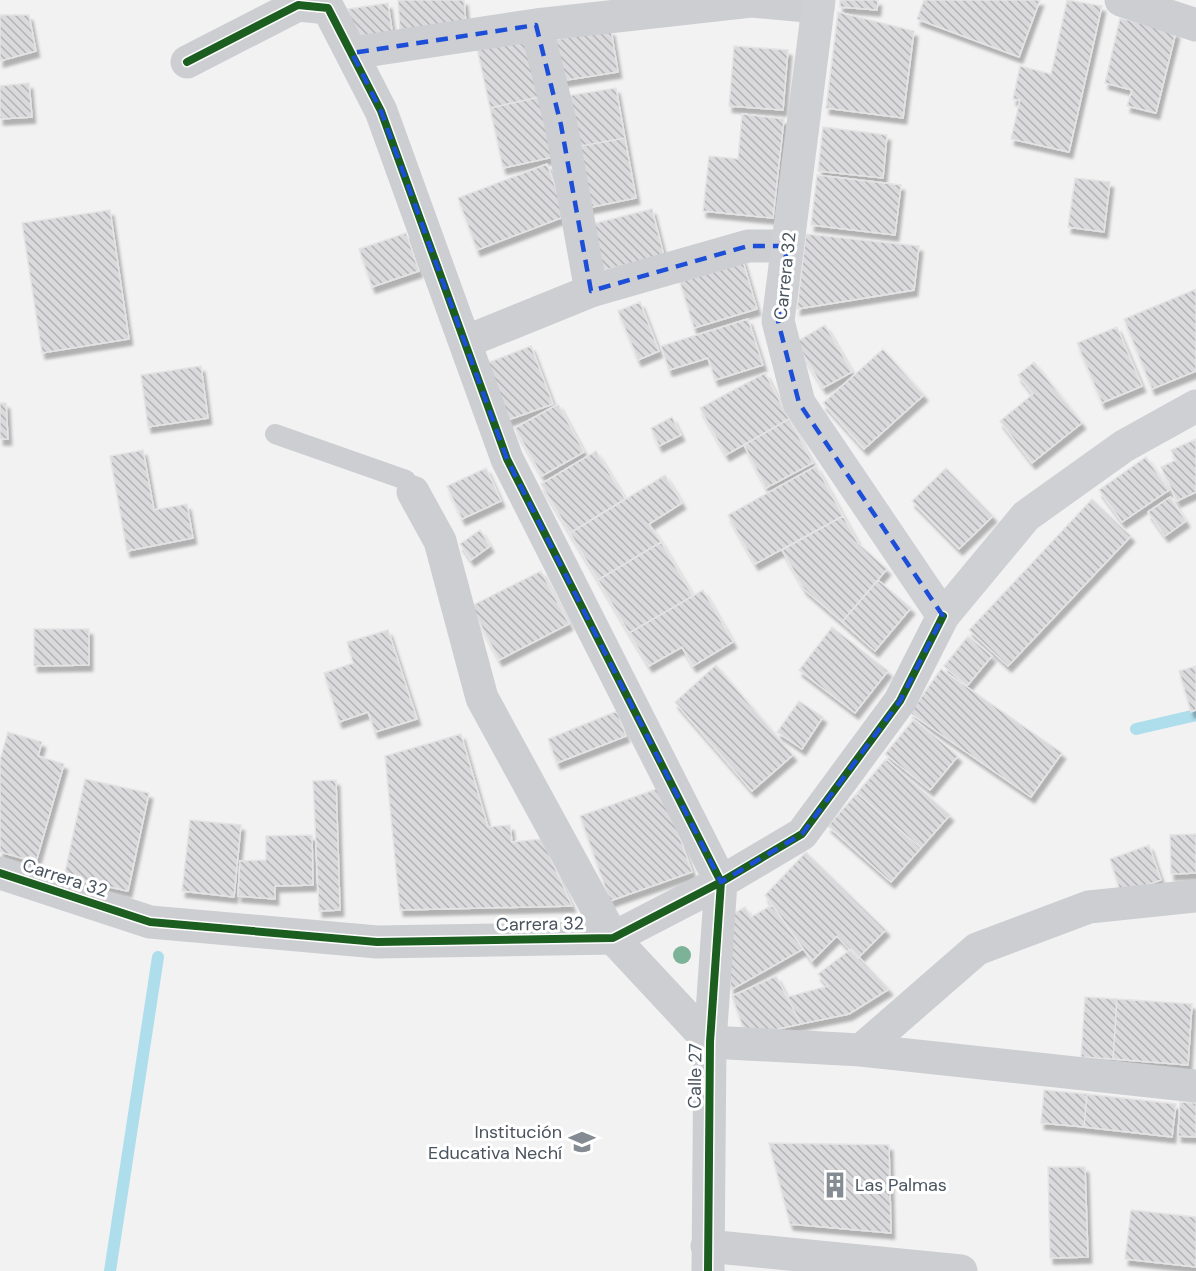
<svg xmlns="http://www.w3.org/2000/svg" width="1196" height="1271" font-family="'DM Sans',sans-serif">
<style>
.lines{fill:none;stroke-linecap:round;stroke-linejoin:round}
.stream{stroke:#aedeec;stroke-width:12}
.building{fill:url(#building-back-hatch);stroke:#e4e4e5;stroke-width:1.5;filter:url(#shadow)}
.service{stroke:#ccced1;stroke-width:20}
.minor{stroke:#ccced1;stroke-width:33}
.secondary{stroke:#ced0d3;stroke-width:33}
.cycleway-casing{stroke:#fff;stroke-width:11}
.cycleway{stroke:#1b5e20;stroke-width:8}
.tree{fill:#7cb398}
.marked{fill:none;stroke:#1d4ed8;stroke-width:4.5;stroke-dasharray:12 8;stroke-linejoin:round}
.labels{text-anchor:middle;dominant-baseline:central;stroke-width:6;stroke-linejoin:round;paint-order:stroke}
.street-label{font-size:18px;fill:#49545f;stroke:#fff}
.poi-label{font-size:18px;fill:#49545f;stroke:#fff;text-anchor:end}
</style>
<defs>
<pattern id="building-back-hatch" width="6" height="6" patternUnits="userSpaceOnUse" patternTransform="scale(1.5)"><rect width="6" height="6" fill="#dadadc"/><path d="M-1 5l2 2M0 0l6 6M5-1l2 2" fill="none" stroke="#b3b3b6"/></pattern>
<filter id="shadow"><feDropShadow dx="3.5" dy="6" stdDeviation="1.5" flood-color="#0004"/></filter>
</defs>
<rect width="100%" height="100%" fill="#f3f2f2"/>
<g class="lines">
<path class="stream" d="M1136,729L1196,715
M110,1271L158,957"/>
</g>
<path class="building" d="M398,0H464L466,25L400,30Z
M840,0H878L877,10L840,7Z
M924,0H1040L1019,57L917,19Z
M1067,0L1102,6L1069,152L1011,139L1020,100L1013,99L1020,66L1051,74Z
M388,3L393,37L353,43L348,9Z
M838,12L914,31L903,118L826,108Z
M0,15H29L36,51L0,61Z
M1120,18L1176,32L1156,113L1127,106L1132,90L1105,83Z
M611,30L618,72L561,81L554,40Z
M531,36L544,96L490,108L477,48Z
M734,46L788,50L783,110L729,106Z
M29,83L32,117L0,119V86Z
M616,88L625,138L576,147L566,96Z
M544,96L558,156L503,168L490,108Z
M742,114L784,119L773,218L703,211L709,156L738,159Z
M823,127L887,135L883,178L818,171Z
M625,138L636,198L587,208L576,147Z
M547,164L566,216L477,250L458,198Z
M817,175L901,185L895,235L811,225Z
M1075,178L1110,182L1104,232L1068,227Z
M652,209L664,256L600,271L588,225Z
M110,210L129,339L42,353L22,223Z
M406,233L419,271L372,287L359,249Z
M806,234L919,246L914,290L797,309Z
M742,258L757,309L694,328L678,276Z
M1196,289V371L1152,389L1124,319Z
M640,302L659,351L638,360L618,311Z
M748,319L763,365L715,380L708,358L669,370L661,346Z
M825,325L852,372L823,388L796,342Z
M1117,327L1142,386L1102,403L1077,343Z
M531,346L553,404L508,420L487,363Z
M883,349L924,395L864,449L823,403Z
M1034,362L1082,423L1032,463L1000,421L1033,394L1018,375Z
M201,366L208,418L148,427L141,375Z
M765,373L789,419L726,455L700,408Z
M0,403H6L8,439H0Z
M558,404L584,452L542,476L515,428Z
M672,417L681,435L659,446L651,428Z
M789,419L813,463L766,488L744,445Z
M1196,439V492L1177,501L1161,467L1176,460L1171,450Z
M143,450L154,510L187,504L193,538L127,551L110,456Z
M596,451L625,499L570,533L541,484Z
M1146,457L1169,490L1122,522L1099,490Z
M816,466L843,516L755,564L728,515Z
M486,468L501,501L462,519L447,486Z
M946,468L993,516L959,549L912,501Z
M665,475L682,503L649,524L661,542L598,580L570,533Z
M1170,497L1186,521L1165,536L1148,512Z
M1092,499L1131,536L1008,666L969,630Z
M843,516L858,543L887,569L842,622L804,589L782,550Z
M480,530L490,546L471,560L460,544Z
M661,542L693,596L629,633L598,580Z
M541,571L569,624L499,660L471,606Z
M878,580L911,608L875,651L842,622Z
M703,590L733,642L693,666L682,647L649,666L629,633Z
M832,627L888,671L855,713L799,670Z
M34,629H89V665L34,666Z
M388,630L417,719L375,732L368,712L339,722L324,673L353,663L347,642Z
M968,636L992,656L967,686L944,666Z
M716,665L793,755L752,791L675,702Z
M1196,666V710L1191,712L1179,671Z
M941,669L1062,753L1031,797L910,713Z
M799,701L823,717L802,749L777,732Z
M617,711L626,736L557,763L548,739Z
M914,719L958,756L930,790L885,754Z
M8,732L42,742L38,756L64,764L36,862L0,852V760Z
M461,734L488,827L510,825L512,842L542,839L572,906L400,910L385,756Z
M886,759L950,815L921,848L857,793Z
M85,779L149,793L128,891L64,877Z
M336,780L340,910L319,911L313,781Z
M662,787L692,872L610,901L580,816Z
M857,793L921,848L891,882L828,826Z
M190,820L241,825L234,897L182,891Z
M1196,834V873L1171,874L1170,835Z
M312,835L313,885L275,886V899L238,896L240,861L266,860V836Z
M1149,845L1161,880L1121,894L1110,859Z
M806,852L886,930L858,958L837,936L812,961L765,895Z
M772,905L803,949L731,990L724,919L745,907L751,917Z
M851,949L889,989L849,1014L801,1024L787,997L828,986L818,974Z
M776,976L801,1024L746,1036L732,996Z
M1085,997L1117,999L1113,1059L1081,1057Z
M1117,999L1192,1004L1188,1065L1113,1059Z
M1044,1090L1087,1094L1084,1127L1041,1123Z
M1087,1094L1176,1104L1172,1137L1084,1127Z
M1180,1102L1196,1103V1137L1178,1136Z
M769,1143L889,1145L891,1233L790,1224Z
M1048,1167H1085L1088,1257L1050,1258Z
M1131,1210L1196,1217V1267L1125,1259Z"/>
<g class="lines">
<path class="service" d="M275,434L406,480L413,492"/>
<path class="minor" d="M1121,0L1196,25
M536,25L561,125L591,291
M352,53L536,25L751,1L818,7
M187,62L298,5L328,8L381,111L507,459L721,882L710,1042L708,1271
M465,342L591,291L748,246H787
M413,492L440,541L482,698L613,938L710,1042L861,1050L1196,1086
M0,873L150,922L377,942L613,938L721,882L802,834L900,701L943,616
M861,1050L977,949L1089,907L1196,896
M707,1246L961,1271"/>
<path class="secondary" d="M819,0L778,321L799,403L943,616L1026,516L1124,446L1196,406"/>
<g class="cycleway-casing">
<path id="cycleway" d="M187,62L298,5L328,8L381,111L507,459L721,882L710,1042L708,1271
M0,873L150,922L377,942L613,938L721,882L802,834L900,701L943,616"/>
</g>
<use href="#cycleway" class="cycleway"/>
</g>
<circle class="tree" cx="682" cy="955" r="9"/>
<path class="marked" d="M536,25L561,125L591,291L748,246H787L778,321L799,403L943,616L900,701L802,834L721,882L507,459L381,111L352,53Z"/>
<defs>
<g id="school-bare" transform="scale(2.07)"><path d="M0-5L7-2L0 1L-7-2ZM-4 1L0 2.5L4 1V4Q0 6-4 4Z" fill="#848b92" stroke="#fff" stroke-width="2.5" paint-order="stroke"/></g>
<g id="building-bare" transform="scale(2.07)"><path d="M-4-6H4V6H1V3H-1V6H-4ZM-2.5-4.3h1.7v1.8h-1.7ZM.8-4.3h1.7v1.8H.8ZM-2.5-1h1.7V.8h-1.7ZM.8-1h1.7V.8H.8Z" fill="#848b92" stroke="#fff" stroke-width="2.5" paint-order="stroke"/></g>
</defs>
<g fill-rule="evenodd">
<use href="#school-bare" x="582" y="1142"/>
<use href="#building-bare" x="835" y="1185"/>
</g>
<g class="labels">
<g class="street-label">
<text transform="translate(785 276) rotate(-84)">Carrera 32</text>
<text transform="translate(65 878) rotate(18)">Carrera 32</text>
<text transform="translate(540 924) rotate(-1)">Carrera 32</text>
<text transform="translate(695 1076) rotate(-89)">Calle 27</text>
</g>
<g class="poi-label">
<text x="562" y="1132">Institución<tspan x="562" dy="21">Educativa Nechí</tspan></text>
<text x="855" y="1185" text-anchor="start">Las Palmas</text>
</g>
</g>
</svg>
